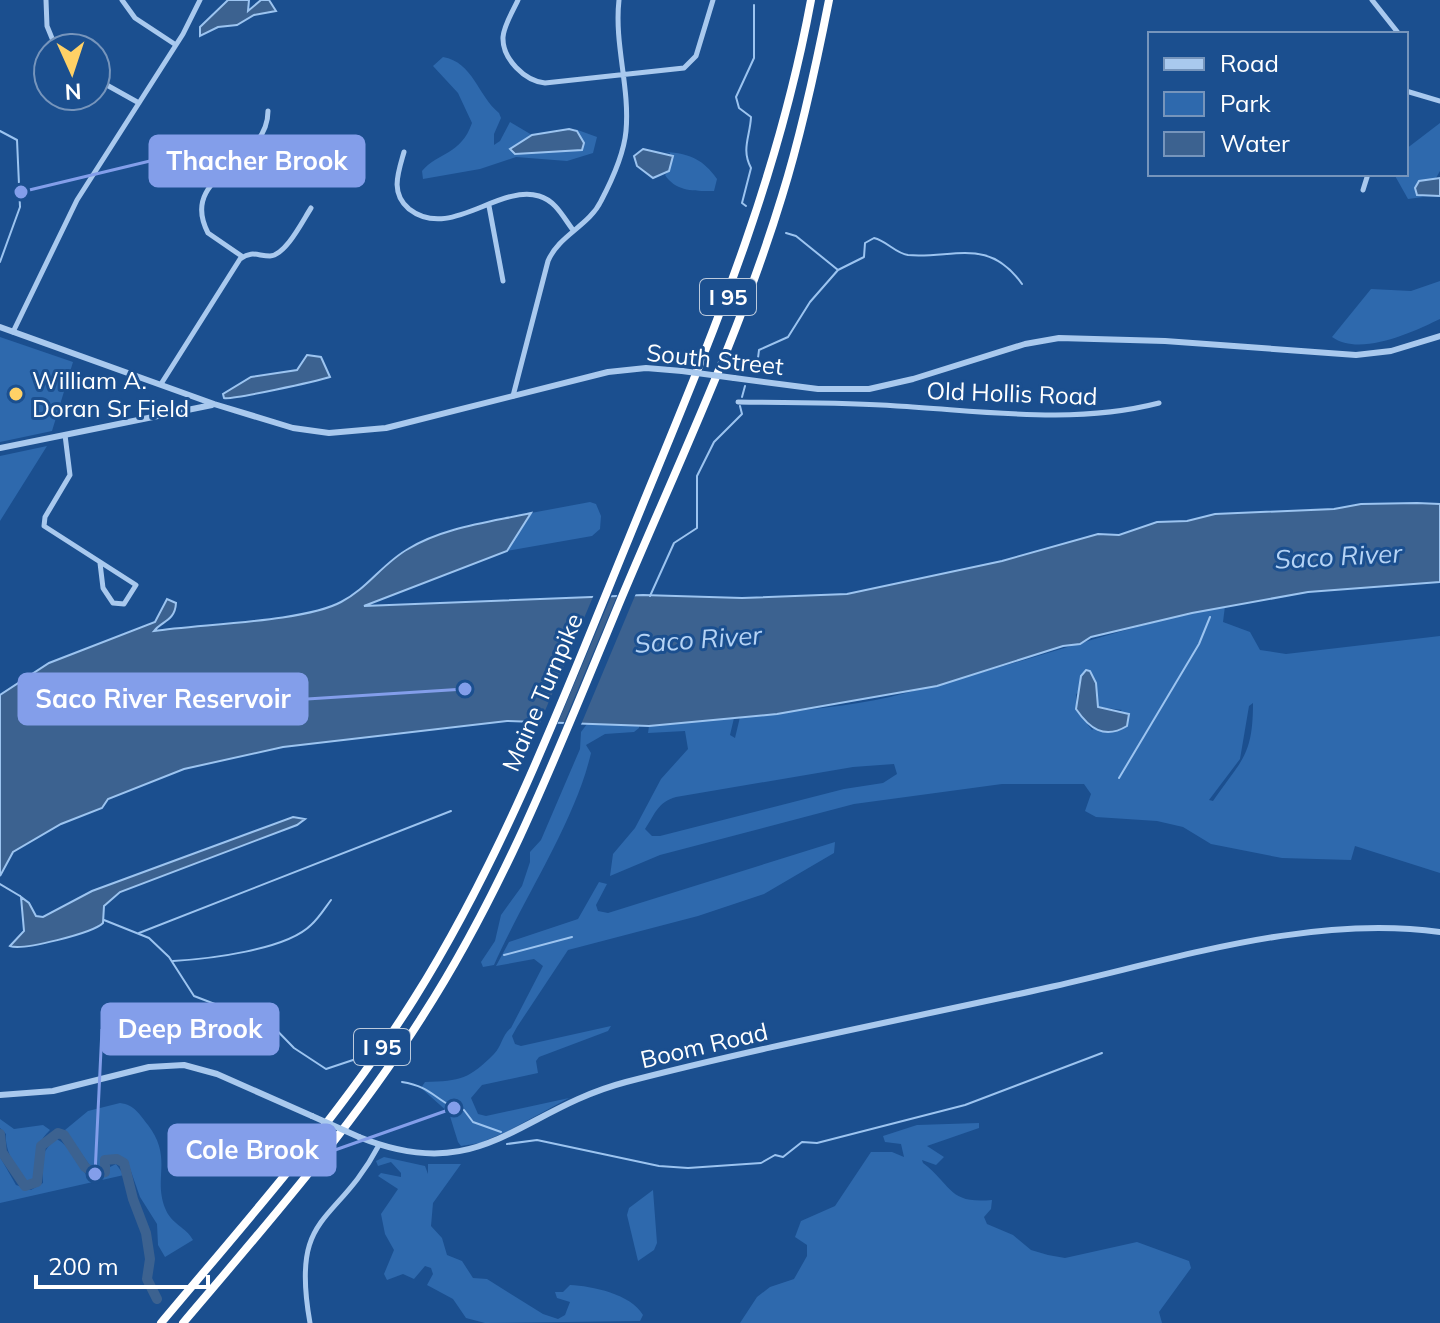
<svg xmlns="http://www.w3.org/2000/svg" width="1440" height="1323" font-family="Mulish,sans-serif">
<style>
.green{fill:#2e69ad;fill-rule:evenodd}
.water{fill:#3c6290;stroke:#9cc4f0;stroke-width:2}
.pier{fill:#1b4f8f}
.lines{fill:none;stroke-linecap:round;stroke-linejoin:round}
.stream{stroke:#9cc4f0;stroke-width:2}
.river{stroke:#3c6290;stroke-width:10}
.minor{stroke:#a9c9ee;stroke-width:5}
.tertiary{stroke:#a9c9ee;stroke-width:6}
.motorway{stroke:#fff;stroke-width:8}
.tertiary-bridge{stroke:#a9c9ee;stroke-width:6}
.poi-dot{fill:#ffd166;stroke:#1b4f8f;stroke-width:3}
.labels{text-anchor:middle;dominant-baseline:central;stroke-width:6;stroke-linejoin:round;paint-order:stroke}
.shield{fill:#1b4f8f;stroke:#bbcadd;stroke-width:2}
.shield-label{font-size:22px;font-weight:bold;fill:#fff}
.street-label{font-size:24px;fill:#fff;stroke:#1b4f8f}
.poi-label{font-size:24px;fill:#fff;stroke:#1b4f8f;text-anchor:start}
.water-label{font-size:26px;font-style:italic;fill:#b5d3f5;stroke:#1b4f8f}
.leader{fill:none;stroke:#839eea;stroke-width:3}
.callout-dot{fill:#839eea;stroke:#1b4f8f;stroke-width:3}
.callout{fill:#839eea;stroke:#839eea;stroke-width:3}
.callout-label{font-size:26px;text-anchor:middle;font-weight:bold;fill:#fff}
</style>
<rect width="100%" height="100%" fill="#1b4f8f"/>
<path class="green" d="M443,57C473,62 478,96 499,113L501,118L494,134V145L500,141L510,122L532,135L521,145L512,147L515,154L582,150L583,140L575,129L597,137L593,153L567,161L516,157L480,169L423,179L422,171C438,152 461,155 472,123L458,93L433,66Z
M1440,123V171L1436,178L1420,181L1417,195L1423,197L1408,199L1394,174H1406V149Z
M666,152C689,153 704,160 717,179L714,191C695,191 676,192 665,175L669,171L670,153Z
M1440,281V319C1413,332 1360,357 1332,337L1371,289L1411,291Z
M0,337L73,362L52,431L0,442Z
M47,446L0,521V456Z
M590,502L596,504L601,516L600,529L592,536L507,551L531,513Z
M1225,606L1223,622L1250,632L1260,650L1286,654L1440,636V873L1355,846L1351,860L1282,858L1211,844L1183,827L1157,821L1096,817L1085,811L1091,794L1084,784H1002L854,804L660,855L610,876L613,854L635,828L661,779L688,749L685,731L648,733L649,726L734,718L730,735L735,738L740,717C790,711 841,708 890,697C1004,670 1111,629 1225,606ZM1096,683L1098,707L1122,710L1092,730L1076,709V694ZM1253,703C1253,757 1241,760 1213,801L1209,800L1240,759L1249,706ZM894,764L897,774L883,783L844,789L660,836H652L645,829C655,814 658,802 676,797L853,767Z
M587,724L639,725V728L634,732L605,734L586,745L591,753C575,822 523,899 494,965L483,967L481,962L495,941L501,915L522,886L530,862V852L541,840L580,749L581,732Z
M835,842L834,853L764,894L698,916L568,950L517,1027L512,1036L515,1044L521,1046L611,1026L608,1031L539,1057L536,1061L538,1073L482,1085L471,1098L478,1114L486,1116L569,1098L508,1131L480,1143L461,1146L458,1142L449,1113L421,1088L425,1082C461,1081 469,1079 494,1054C502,1046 502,1035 511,1028L543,966L534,959L496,966L509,942L578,919L599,882L607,884L596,905L598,911L608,913Z
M120,1103C135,1105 139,1114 148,1125C173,1158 153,1177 165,1208C171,1224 186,1227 193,1240L165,1257L158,1245L157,1224L140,1197L127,1160L104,1156L100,1160V1170H93L65,1130L88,1111Z
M0,1119L14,1129L43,1125L50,1130C29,1149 40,1174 30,1183C17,1177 4,1148 6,1134L0,1128Z
M979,1123V1128L927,1146L944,1157L936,1165L922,1160L923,1163C953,1186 948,1204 992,1200L991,1209L984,1217L987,1224L1013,1235L1031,1250L1048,1255L1065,1258L1137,1242L1189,1261L1191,1268L1159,1312L1162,1323H740L757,1297L770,1287L794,1279L807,1256V1245L795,1237L801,1221L835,1206L871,1152H892L904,1157L901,1144L885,1142L883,1136L917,1125Z
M54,1138C70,1143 76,1166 89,1177L108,1176L110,1167L116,1164L124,1175L0,1203V1157L16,1185L31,1190L43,1183L42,1156Z
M384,1157L425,1166L428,1174V1164H461L433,1203L431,1226L442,1238L447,1255L462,1261L473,1278L487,1279L543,1314L558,1319L565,1315L570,1302L557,1298L555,1292H563L570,1285C592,1286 631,1294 643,1315L640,1321L485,1323L466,1318L453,1299L427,1285L433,1274L431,1268L425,1266L414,1279L403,1274L387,1280L384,1274L394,1250L385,1234L381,1214L398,1189L378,1176L381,1173L401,1177V1173L391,1162L378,1166L376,1161Z
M653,1190L657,1243L654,1250L638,1261L627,1215L629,1208Z"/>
<path class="water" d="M228,0H249L248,11L261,0H269L276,11L254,15L237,25L218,27L200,36V27Z
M569,129L577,131L584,143L582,150L515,154L510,149L532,135Z
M643,149L673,156L669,171L653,178L637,166L634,156Z
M1440,178V196L1417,195L1415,188L1419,181Z
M307,355L321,357L330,377C317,381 233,400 224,398L223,394L251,377L297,370Z
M1417,503L1440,504V582L1308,592L1192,613L1091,637L1080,644L1063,646L937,686L777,714L649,726L507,721L283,747L184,769L108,799L102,808L61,824L13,852L0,876V695L49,663L155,622L167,599L176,603C175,621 162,621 154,631C200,624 304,622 341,602C367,589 383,563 408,549C444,527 491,522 531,513L507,551L364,606L643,595L742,598L847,594L1002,561L1098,534L1119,535L1157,522L1187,521L1215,514L1334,509L1361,504Z
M1086,670L1090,671L1096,683L1098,707L1129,714L1127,726C1104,740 1089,728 1076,709L1081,676Z
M293,817L305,819L297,825L120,892L104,906L103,923C93,933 22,951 10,946L24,931L21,897L29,903L36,916L43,917L92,891Z"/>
<path class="pier" d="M619,591H637L580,727L563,725Z
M595,592H613L557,725H539Z"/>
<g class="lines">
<path class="stream" d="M0,131L17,140L20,207L0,262
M746,206L742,203L751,168C741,149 750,137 751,117L739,108L736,97L754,58V5
M838,270L864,257L865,243L874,238C887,241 895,253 908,255C953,259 988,236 1022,284
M758,358L759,350L788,337L810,302L838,270L796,236L786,233
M742,397L745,386
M650,596L674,543L697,528V476L714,442L742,414L740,406
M1119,778L1199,644L1210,617
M0,884L20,896
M104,920L149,938L169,957L194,996L220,1006L259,1012L294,1048L326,1069L356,1059
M139,933L451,811
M504,955L572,937
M173,961C208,959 286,950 311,925C319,918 325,908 331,900
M402,1082C435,1087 436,1104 464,1110L473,1122L501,1132
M507,1144L537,1140L659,1166L688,1168L761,1163L775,1155L783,1157L802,1142L817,1143L965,1105L1102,1053"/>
<path class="river" d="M0,1134L2,1152L25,1186L37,1182L41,1146L58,1133L64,1135L85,1167L95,1174L105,1172V1160L117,1159L124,1163L133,1199L146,1233L150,1259L147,1279L157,1299"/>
<path class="minor" d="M46,0L47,26L56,48
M122,0L135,18L176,45
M518,0C513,11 504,25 503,37C502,59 525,81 545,83L684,68L696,56L713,0
M1372,0L1399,34
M1406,45V54
M96,79L139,103
M1406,91L1440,101
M404,152C398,173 390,193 409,209C450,241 498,184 539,196C556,201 563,217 573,230
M1363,190L1368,174
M489,206L503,281
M243,257L208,233C177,173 268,166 268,111
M13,332L77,200L183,34L200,0
M161,384L240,259C252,250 258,256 270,256C286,255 303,220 311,208
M513,396L548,261C559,235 589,226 601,201C611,182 624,153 626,131C630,87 614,44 619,0
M738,402C791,403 844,402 897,406C985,411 1074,425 1159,403
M65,435L70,475L45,517L44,526L136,585L124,604L113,603L103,588L100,563
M310,1323C290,1210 336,1227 379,1145"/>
<path class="tertiary" d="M0,327L214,404L293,428L329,433L386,428L608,372L646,368L682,371
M734,378L818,389H869L913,379L1025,344L1059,338L1165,341L1356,355L1391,351L1440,336
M0,448L212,405
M0,1095L53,1091L149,1067L184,1065L217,1074L312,1116
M359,1137C482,1187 519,1110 626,1082C765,1046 906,1019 1046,988C1173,960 1309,914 1440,932"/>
<path class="motorway" d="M161,1323C249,1218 341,1115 414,999C504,856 565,694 629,538C703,356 775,195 811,0
M183,1323C267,1224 352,1127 422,1017C506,887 562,741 621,599C677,466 740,334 782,196C802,132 816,66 829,0"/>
<path class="tertiary-bridge" d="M682,371L734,378
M312,1116L359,1137"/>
</g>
<circle class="poi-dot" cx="16" cy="394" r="8"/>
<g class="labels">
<g class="shield">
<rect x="700" y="279" width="56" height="36" rx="6"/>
<rect x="354" y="1029" width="56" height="36" rx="6"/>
</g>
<g class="shield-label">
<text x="728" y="297">I 95</text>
<text x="382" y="1047">I 95</text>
</g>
<g class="street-label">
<text transform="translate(715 359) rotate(6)">South Street</text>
<text transform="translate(1012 393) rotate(2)">Old Hollis Road</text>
<text transform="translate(542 692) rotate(-67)">Maine Turnpike</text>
<text transform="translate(704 1045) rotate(-13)">Boom Road</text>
</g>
<g class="poi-label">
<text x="32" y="380">William A.<tspan x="32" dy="28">Doran Sr Field</tspan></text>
</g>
<g class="water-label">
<text transform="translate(1338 556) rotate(-3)">Saco River</text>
<text transform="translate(698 639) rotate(-4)">Saco River</text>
</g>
</g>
<path class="leader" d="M21 192L150 161M465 689L307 699M95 1174L102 1029M454 1108L335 1150"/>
<g class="callout-dot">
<circle cx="21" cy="192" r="8"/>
<circle cx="465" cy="689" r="8"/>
<circle cx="95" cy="1174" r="8"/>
<circle cx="454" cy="1108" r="8"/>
</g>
<g class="callout">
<rect x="150" y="136" width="214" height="50" rx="8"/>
<rect x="19" y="674" width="288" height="50" rx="8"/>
<rect x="102" y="1004" width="176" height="50" rx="8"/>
<rect x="169" y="1125" width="166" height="50" rx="8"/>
</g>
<g class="callout-label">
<text x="257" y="170">Thacher Brook</text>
<text x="163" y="708">Saco River Reservoir</text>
<text x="190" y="1038">Deep Brook</text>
<text x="252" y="1159">Cole Brook</text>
</g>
<rect x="1148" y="32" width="260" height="144" fill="#1b4f8f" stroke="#7695bc" stroke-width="2"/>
<rect x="1164" y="58" width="40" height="12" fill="#a9c9ee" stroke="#7695bc" stroke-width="2"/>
<text x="1220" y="72" font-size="24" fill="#ffffff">Road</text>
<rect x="1164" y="92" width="40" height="24" fill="#2e69ad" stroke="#7695bc" stroke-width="2"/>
<text x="1220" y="112" font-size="24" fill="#ffffff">Park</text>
<rect x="1164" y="132" width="40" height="24" fill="#3c6290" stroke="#7695bc" stroke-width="2"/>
<text x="1220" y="152" font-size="24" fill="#ffffff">Water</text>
<g transform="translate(72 72) rotate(177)"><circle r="38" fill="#1b4f8f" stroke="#7695bc" stroke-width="2"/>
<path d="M0-6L14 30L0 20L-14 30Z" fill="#ffd166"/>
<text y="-12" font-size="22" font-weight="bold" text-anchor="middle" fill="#ffffff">N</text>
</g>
<path d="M36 1275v12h172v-12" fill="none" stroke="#ffffff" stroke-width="4"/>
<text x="48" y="1275" font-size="24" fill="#ffffff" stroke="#1b4f8f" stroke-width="6" paint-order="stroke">200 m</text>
</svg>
